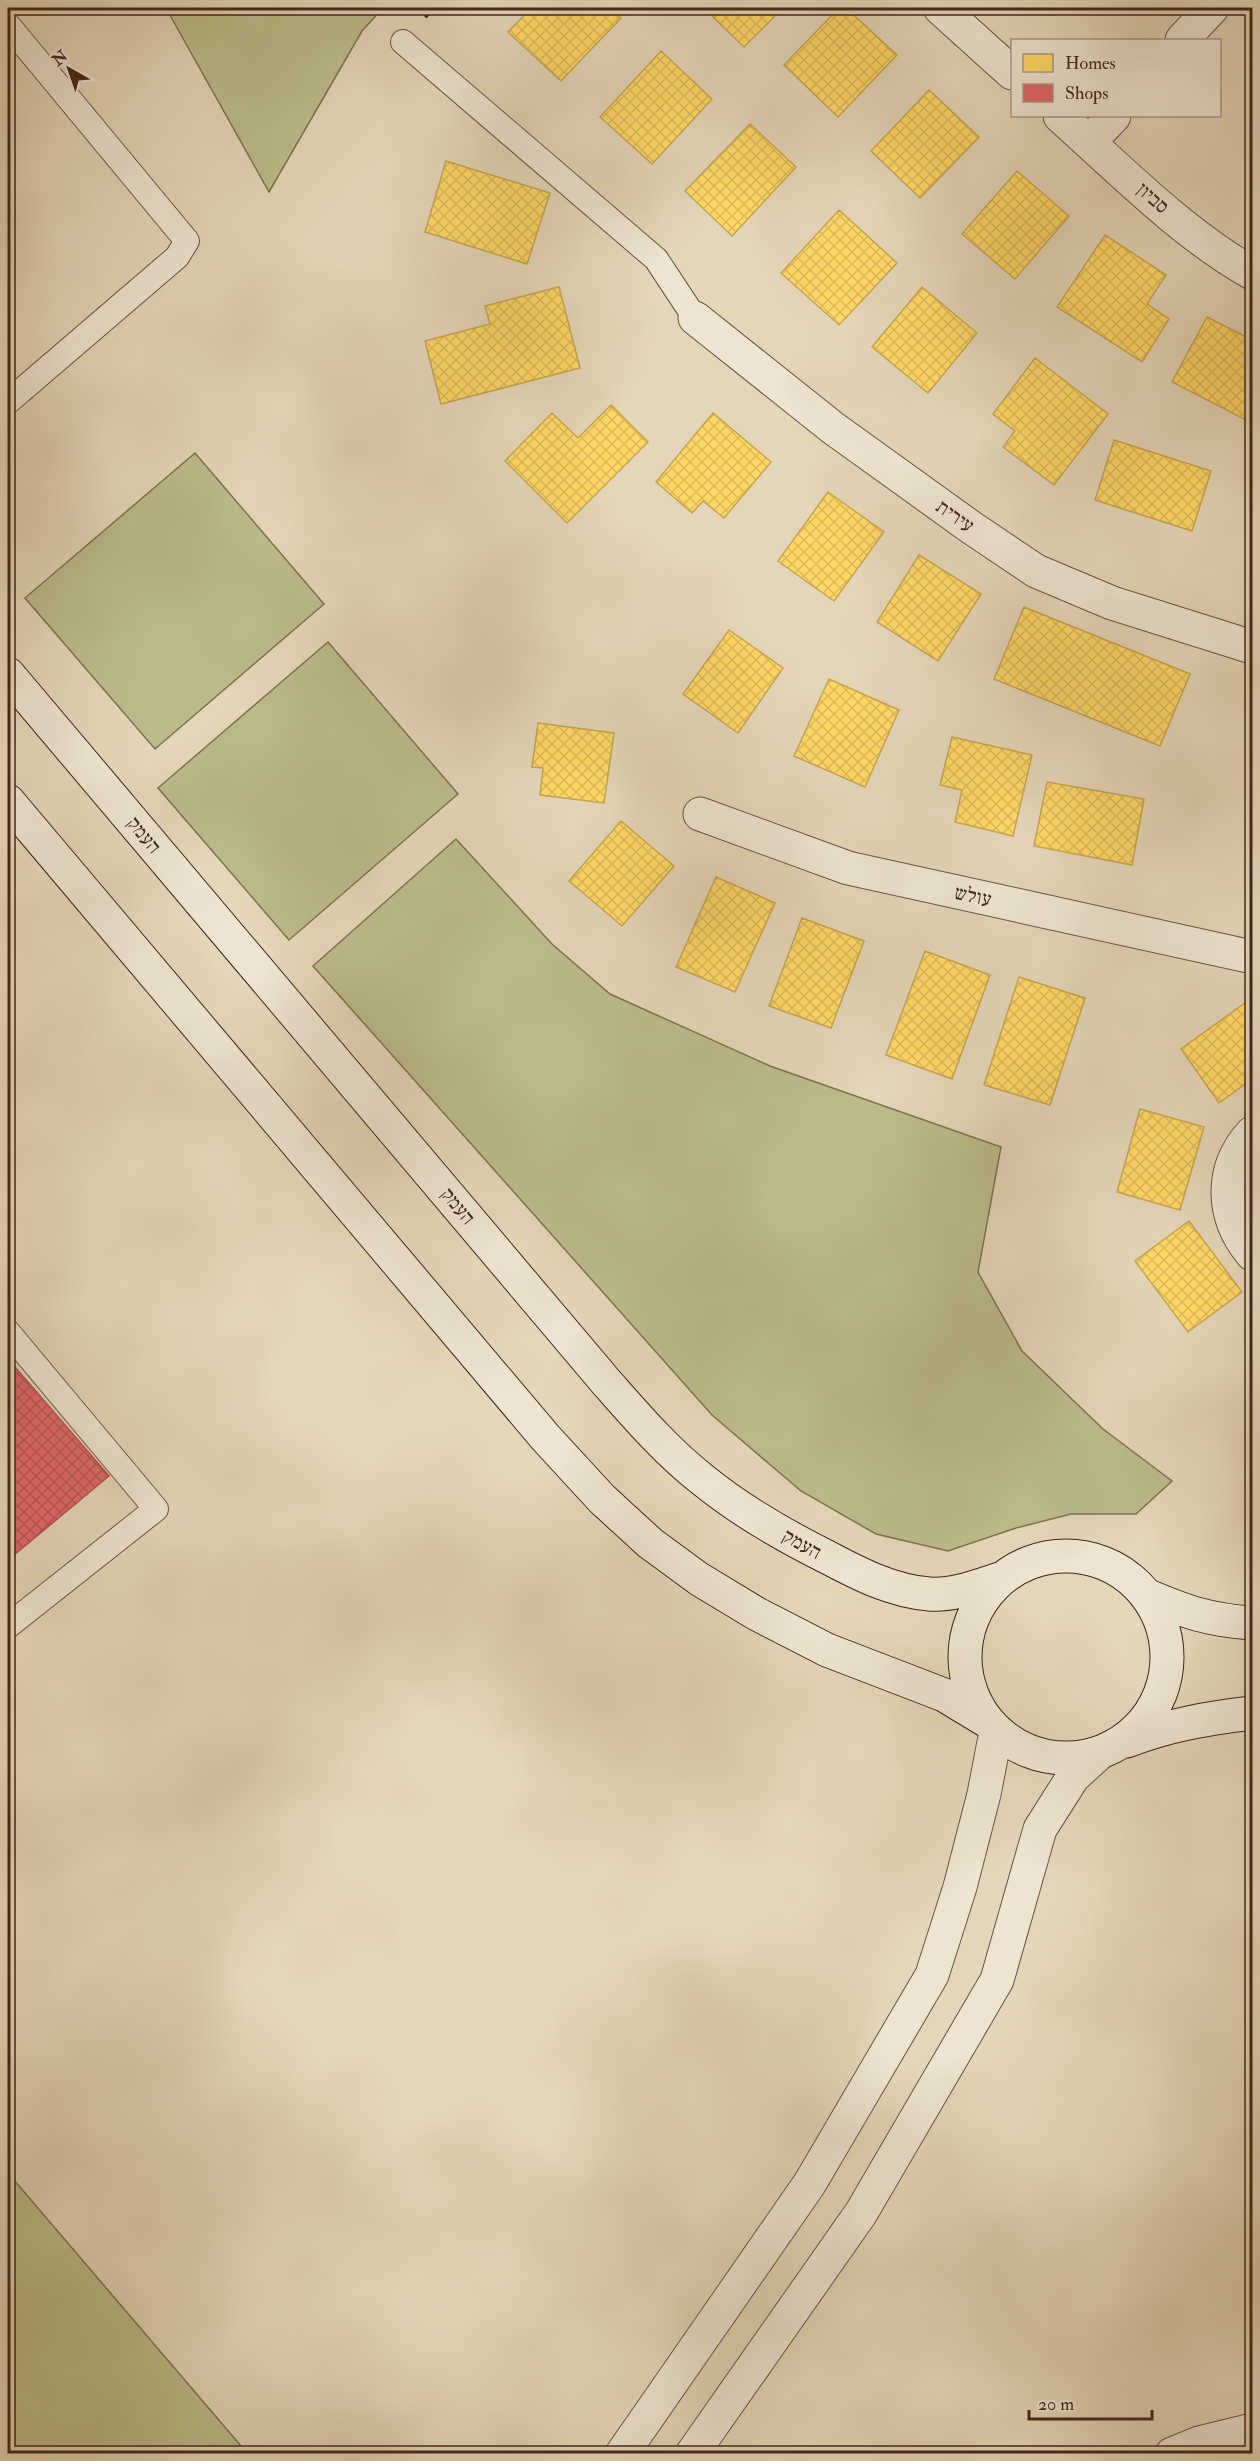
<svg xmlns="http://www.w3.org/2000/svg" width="1260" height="2461" font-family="'IM FELL Double Pica','Frank Ruhl Libre',serif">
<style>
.grass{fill:#bbbc8a;stroke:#7f7152;stroke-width:1.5}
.homes{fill:url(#homes-cross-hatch);stroke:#c7a350;stroke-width:1.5}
.shops{fill:url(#shops-cross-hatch);stroke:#b15350;stroke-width:1.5}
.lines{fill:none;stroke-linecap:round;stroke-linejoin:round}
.service-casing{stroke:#6b5242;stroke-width:26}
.minor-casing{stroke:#6b5242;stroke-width:35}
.tertiary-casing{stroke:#6b5242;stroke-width:35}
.secondary-casing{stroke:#43261b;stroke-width:35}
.path{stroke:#43261b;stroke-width:4;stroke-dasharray:4.5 3;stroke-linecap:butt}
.service{stroke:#ede4d1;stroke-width:24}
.minor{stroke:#ede4d1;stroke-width:33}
.tertiary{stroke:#ede4d1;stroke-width:33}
.secondary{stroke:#ede4d1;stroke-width:33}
.labels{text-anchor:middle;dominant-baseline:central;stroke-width:6;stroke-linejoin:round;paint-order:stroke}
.street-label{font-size:20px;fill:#43261b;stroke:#ede4d1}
</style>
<defs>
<pattern id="homes-cross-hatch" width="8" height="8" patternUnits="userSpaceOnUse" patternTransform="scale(1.5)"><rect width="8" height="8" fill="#ffd966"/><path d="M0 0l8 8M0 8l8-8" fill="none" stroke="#dcba58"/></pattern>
<pattern id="shops-cross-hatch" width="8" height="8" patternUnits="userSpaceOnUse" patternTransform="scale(1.5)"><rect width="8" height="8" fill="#e06666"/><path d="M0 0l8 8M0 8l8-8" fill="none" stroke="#b75453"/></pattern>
</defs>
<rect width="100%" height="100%" fill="#e4d6b8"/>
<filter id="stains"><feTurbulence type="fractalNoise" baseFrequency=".00333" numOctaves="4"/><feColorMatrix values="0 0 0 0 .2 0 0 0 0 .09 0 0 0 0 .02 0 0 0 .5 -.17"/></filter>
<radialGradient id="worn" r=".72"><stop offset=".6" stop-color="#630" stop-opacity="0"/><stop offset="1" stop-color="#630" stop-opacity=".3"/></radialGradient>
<path class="grass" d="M166,8H383L362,31L269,192Z
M195,453L324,604L155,749L25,598Z
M328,642L458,794L289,940L158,788Z
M456,839L552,944L610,994L770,1066L1001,1147L978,1272L1022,1351L1103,1429L1172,1481L1136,1514H1071L1016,1528L948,1551L876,1534L801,1491L712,1415L313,966Z
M8,2173L247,2453H8Z"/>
<path class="homes" d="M531,8H610L621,18L561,81L508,32Z
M704,8H783L744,47Z
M839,8H846L897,55L838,117L784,65Z
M661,51L712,99L652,164L600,117Z
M929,90L979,137L920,198L871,151Z
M750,124L796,167L732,236L685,191Z
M446,161L550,193L527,264L425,232Z
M1017,171L1069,216L1015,279L962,234Z
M839,210L897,263L839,325L781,273Z
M1105,235L1166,275L1147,304L1169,319L1142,362L1057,307Z
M559,287L580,368L441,404L425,341L490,324L485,306Z
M922,287L977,333L928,393L872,347Z
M1207,317L1252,340V423L1172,382Z
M1035,358L1108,414L1054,485L1003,447L1015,431L993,414Z
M611,405L648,442L567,523L505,461L552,413L578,438Z
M713,413L771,462L724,518L703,501L692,513L656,482Z
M1114,440L1211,471L1192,531L1095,500Z
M828,492L884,532L834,601L778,561Z
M919,555L981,594L938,661L877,622Z
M1024,607L1190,674L1160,746L994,679Z
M729,630L783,668L738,733L683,694Z
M829,679L899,710L865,787L794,756Z
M538,723L614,733L604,803L540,795L543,768L532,767Z
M952,737L1032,755L1013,836L955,822L962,790L940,785Z
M1047,782L1144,799L1132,865L1034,846Z
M621,821L674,866L622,926L569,881Z
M1252,847V883H1247Z
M716,877L775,903L735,992L676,967Z
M802,918L864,941L831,1028L769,1006Z
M925,951L990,975L952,1079L886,1055Z
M1019,977L1085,998L1050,1105L984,1085Z
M1249,1000L1252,1005V1079L1219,1103L1181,1049Z
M1140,1109L1204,1127L1180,1210L1117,1192Z
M1189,1221L1242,1292L1188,1332L1135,1261Z"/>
<path class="shops" d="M8,1359L109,1476L8,1560Z"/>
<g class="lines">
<g class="service-casing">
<path id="service" d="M8,25L187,241L177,257L8,402
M403,42L656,259L695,318
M8,1332L156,1509L8,1626"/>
</g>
<g class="minor-casing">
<path id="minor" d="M1182,40L1212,8
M1089,142L1114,116
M695,318L833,428L972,528L1036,571L1112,603L1252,647
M700,814L848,868L1252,957
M1252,1133C1219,1169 1221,1217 1252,1254"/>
</g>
<g class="tertiary-casing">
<path id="tertiary" d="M940,8L1012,73
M1060,116C1119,169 1183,234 1252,273
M622,2454L810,2183L932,1975L960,1887L984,1794L996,1732
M692,2454L861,2213L997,1980L1040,1829L1073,1777L1096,1756
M1172,2454L1199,2443L1252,2430"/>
</g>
<g class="secondary-casing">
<path id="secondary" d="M8,674L607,1383C637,1417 667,1452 703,1480C741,1511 783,1535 827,1557C859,1574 892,1591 929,1594C953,1596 978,1586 1000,1579
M8,801L545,1437L602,1499L650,1543L699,1579L757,1614L827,1650L944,1695L987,1721
M965 1657a101 101 0 1 1 202 0a101 101 0 1 1-202 0Z
M1146,1595C1186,1612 1208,1620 1252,1623
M1127,1741C1168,1725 1209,1718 1252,1713"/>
</g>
<path class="path" d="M425,17L434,8"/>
<use href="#service" class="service"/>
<use href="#minor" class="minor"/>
<use href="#tertiary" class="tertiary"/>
<use href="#secondary" class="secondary"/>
</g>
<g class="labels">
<g class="street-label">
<text transform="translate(1153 198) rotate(41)">סביון</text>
<text transform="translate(955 516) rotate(35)">עירית</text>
<text transform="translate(144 835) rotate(50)">העמק</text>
<text transform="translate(973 896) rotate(12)">עולש</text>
<text transform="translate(458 1206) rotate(50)">העמק</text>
<text transform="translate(802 1544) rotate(29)">העמק</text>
</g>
</g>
<rect width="1260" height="2461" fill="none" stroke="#e4d6b8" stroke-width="30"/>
<rect x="9" y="9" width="1242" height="2443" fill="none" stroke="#43261b" stroke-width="3"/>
<rect x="15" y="15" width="1230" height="2431" fill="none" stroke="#43261b" stroke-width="1.5"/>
<rect x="1011" y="39" width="210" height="78" fill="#ede4d1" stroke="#a99888" stroke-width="1.5"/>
<rect x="1023" y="54" width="30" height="18" fill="#ffd966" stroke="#a99888" stroke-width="1.5"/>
<text x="1065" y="69" font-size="18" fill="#43261b">Homes</text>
<rect x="1023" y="84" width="30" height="18" fill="#e06666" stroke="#a99888" stroke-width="1.5"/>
<text x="1065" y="99" font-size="18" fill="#43261b">Shops</text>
<g transform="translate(69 69) rotate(320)" stroke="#ede4d1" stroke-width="4.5" paint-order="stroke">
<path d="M0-4.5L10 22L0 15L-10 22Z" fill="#43261b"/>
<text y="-9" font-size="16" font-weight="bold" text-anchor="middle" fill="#43261b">N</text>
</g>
<path d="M1029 2410v9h123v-9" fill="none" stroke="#43261b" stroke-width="3"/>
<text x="1038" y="2410" font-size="18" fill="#43261b" stroke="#ede4d1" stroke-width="4.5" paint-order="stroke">20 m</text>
<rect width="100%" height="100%" filter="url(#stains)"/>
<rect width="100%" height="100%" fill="url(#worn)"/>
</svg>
